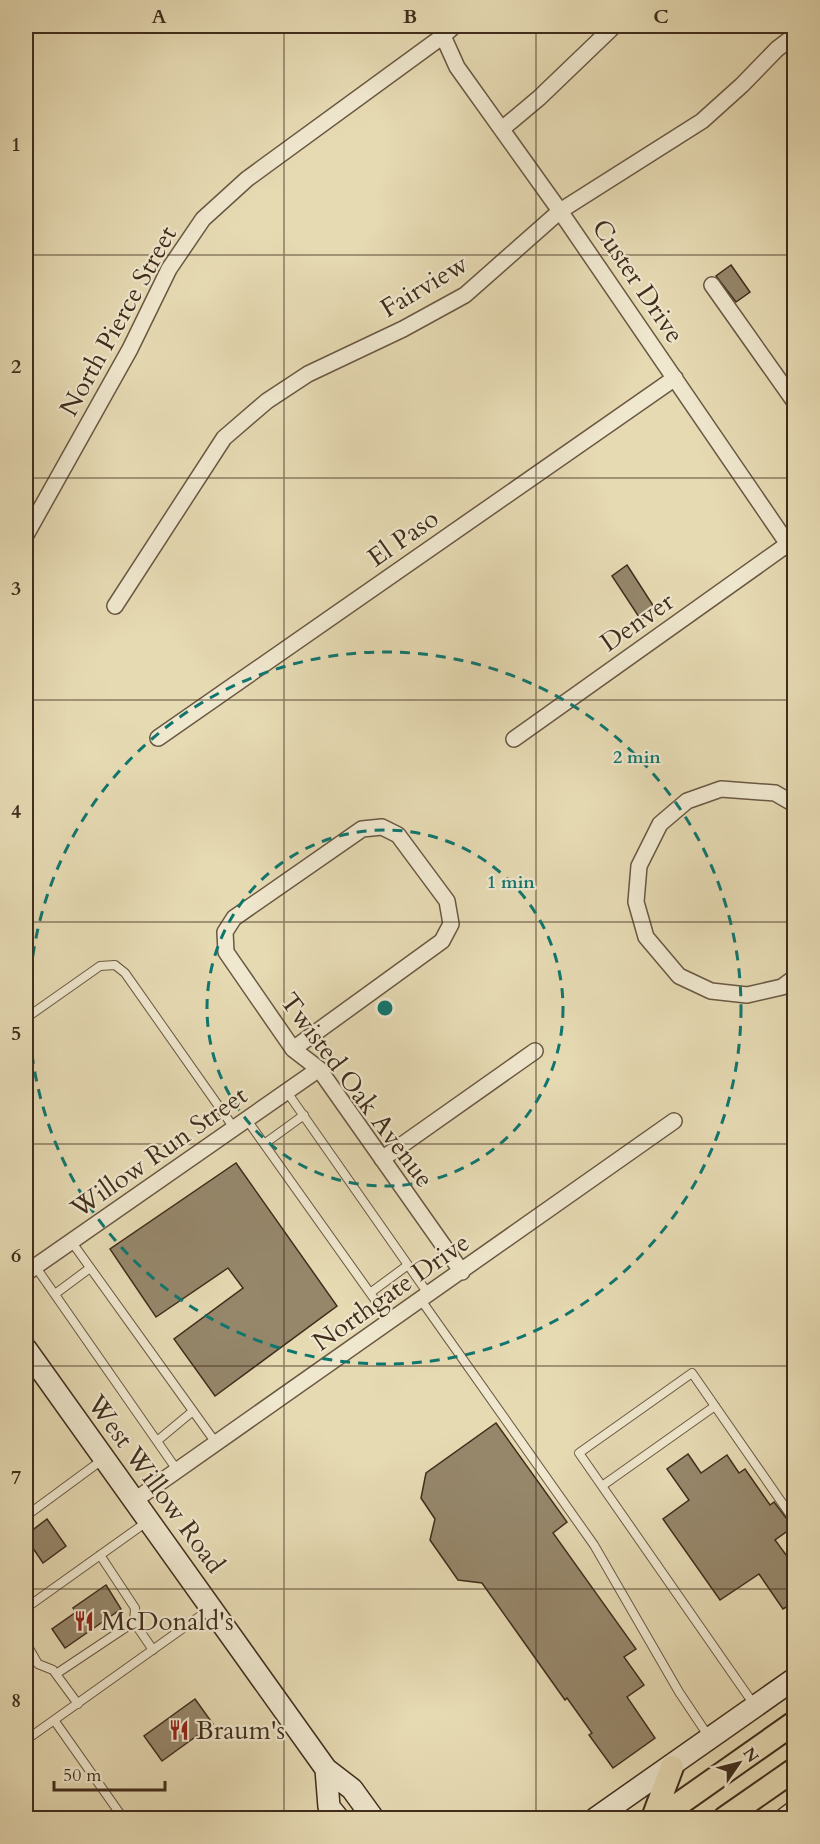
<svg xmlns="http://www.w3.org/2000/svg" width="820" height="1844" font-family="Cardo,serif">
<style>
.building{fill:#96876b;stroke:#402d1c;stroke-width:1.5}
.lines{fill:none;stroke-linecap:round;stroke-linejoin:round}
.lane-casing{stroke:#6a5842;stroke-width:10}
.street-casing{stroke:#6a5842;stroke-width:18}
.secondary-casing{stroke:#402d1c;stroke-width:24}
.primary-casing{stroke:#402d1c;stroke-width:26}
.lane{stroke:#efe7ce;stroke-width:8}
.street{stroke:#efe7ce;stroke-width:15}
.secondary{stroke:#efe7ce;stroke-width:21}
.primary{stroke:#e6dab3;stroke-width:22}
.grid{fill:none;stroke:#402d1c;stroke-width:1.5;stroke-opacity:0.55}
.ring{fill:none;stroke:#0f766e;stroke-width:3;stroke-dasharray:10 8}
.labels{text-anchor:middle;dominant-baseline:central;stroke-width:4.5;stroke-linejoin:round;paint-order:stroke}
.street-label{font-size:26px;fill:#402d1c;stroke:#efe7ce}
.poi-label{font-size:26px;fill:#402d1c;stroke:#efe7ce;text-anchor:start}
.centre{fill:#0f766e;stroke:#efe7ce;stroke-width:3}
.ring-label{font-size:18px;text-anchor:middle;font-weight:bold;fill:#0f766e;stroke:#efe7ce;stroke-width:4.5;stroke-linejoin:round;paint-order:stroke}
.neatline{fill:none;stroke:#402d1c;stroke-width:2}
.grid-label{font-size:20px;text-anchor:middle;font-weight:bold;fill:#402d1c}
</style>
<rect width="100%" height="100%" fill="#e6dab3"/>
<filter id="stains"><feTurbulence type="fractalNoise" baseFrequency=".00333" numOctaves="4"/><feColorMatrix values="0 0 0 0 .2 0 0 0 0 .09 0 0 0 0 .02 0 0 0 .5 -.17"/></filter>
<radialGradient id="worn" r=".72"><stop offset=".6" stop-color="#630" stop-opacity="0"/><stop offset="1" stop-color="#630" stop-opacity=".3"/></radialGradient>
<path class="building" d="M731,265L750,292L736,302L716,276Z
M627,565L656,610L641,620L612,576Z
M236,1163L337,1306L215,1396L174,1339L243,1288L228,1268L156,1317L110,1249Z
M496,1423L567,1522L553,1533L636,1649L624,1657L644,1685L627,1697L655,1738L613,1768L589,1735L592,1733L567,1698L565,1700L482,1583L458,1580L430,1540L435,1519L421,1498L426,1473Z
M688,1454L701,1473L727,1455L739,1473L745,1469L770,1505L774,1502L793,1527L775,1540L795,1567V1602L783,1609L759,1574L720,1600L663,1519L689,1500L667,1469Z
M47,1519L66,1546L43,1563L26,1538V1535Z
M106,1585L121,1609L65,1648L52,1629L76,1612L73,1608Z
M195,1699L213,1724L162,1761L144,1736Z"/>
<g class="lines">
<g class="lane-casing">
<path id="lane" d="M26,1018L100,966L115,965L125,973L234,1128
M287,1092L429,1295
M247,1120L390,1321
M264,1144L304,1115
M71,1241L216,1443
M35,1266L177,1470
M370,1293L408,1265
M55,1294L90,1268
M421,1300L594,1545L679,1692L709,1737
M157,1441L193,1411
M602,1486L715,1406
M26,1516L102,1460
M100,1555L135,1608L134,1622L153,1650
M26,1608L148,1521
M26,1643L38,1664L53,1670L78,1704
M56,1674L134,1622
M755,1706L579,1453L692,1373L794,1520
M54,1720L123,1818
M26,1740L210,1609"/>
</g>
<g class="street-casing">
<path id="street" d="M443,36L457,67L560,211L794,553
M502,129L539,98L614,26
M712,285L794,401
M26,535L130,349L169,269L203,219L247,179L443,36L454,26
M115,606L224,438L267,401L308,374L403,329L465,295L560,211L702,121L742,85L777,49L794,36
M158,738L675,378
M514,739L788,544
M794,804L775,793L721,789L687,801L660,824L639,866L636,902L646,937L679,976L711,991L747,995L782,987L794,978
M293,1049L442,941L451,924L447,901L398,835L382,827L362,829L234,918L225,932L226,952L293,1049L319,1069L462,1272
M382,1159L535,1051
M26,1273L319,1069
M135,1500L674,1121"/>
</g>
<g class="secondary-casing">
<path id="secondary" d="M26,1349L326,1769L352,1789L373,1818
M326,1769L329,1807L338,1818
M596,1818L794,1679
M786,1818L794,1812"/>
</g>
<g class="primary-casing">
<path id="primary" d="M653,1818L672,1767
M659,1818L794,1723
M725,1818L794,1770"/>
</g>
<use href="#lane" class="lane"/>
<use href="#street" class="street"/>
<use href="#secondary" class="secondary"/>
<use href="#primary" class="primary"/>
</g>
<path class="grid" d="M284,26V1818M536,26V1818M26,255H794M26,478H794M26,700H794M26,922H794M26,1144H794M26,1366H794M26,1589H794"/>
<g class="ring">
<circle cx="385" cy="1008" r="178"/>
<circle cx="385" cy="1008" r="356"/>
</g>
<defs>
<g id="restaurant-bare" transform="scale(1.62)"><path d="M-5-6h1v4h1v-4h1v4h1v-4h1v5L-1.5 .5V6h-2V.5L-5-1ZM5-6V6H3V1.5H1.5Q1.5-4 5-6Z" fill="#8f2418" stroke="#efe7ce" stroke-width="2.5" paint-order="stroke"/></g>
</defs>
<g fill-rule="evenodd">
<use href="#restaurant-bare" x="84" y="1621"/>
<use href="#restaurant-bare" x="179" y="1730"/>
</g>
<g class="labels">
<g class="street-label">
<text transform="translate(638 281) rotate(56)">Custer Drive</text>
<text transform="translate(424 286) rotate(-31)">Fairview</text>
<text transform="translate(118 321) rotate(-61)">North Pierce Street</text>
<text transform="translate(403 538) rotate(-35)">El Paso</text>
<text transform="translate(637 622) rotate(-35)">Denver</text>
<text transform="translate(357 1090) rotate(53)">Twisted Oak Avenue</text>
<text transform="translate(159 1152) rotate(-35)">Willow Run Street</text>
<text transform="translate(391 1292) rotate(-35)">Northgate Drive</text>
<text transform="translate(156 1484) rotate(54)">West Willow Road</text>
</g>
<g class="poi-label">
<text x="101" y="1621">McDonald's</text>
<text x="196" y="1730">Braum's</text>
</g>
</g>
<circle cx="385" cy="1008" r="9" class="centre"/>
<g class="ring-label">
<text x="637" y="763">2 min</text>
<text x="511" y="888">1 min</text>
</g>
<rect width="820" height="1844" fill="none" stroke="#e6dab3" stroke-width="66"/>
<g transform="translate(739 1763) rotate(55)" stroke="#efe7ce" stroke-width="4.5" paint-order="stroke">
<path d="M0-4.5L10 22L0 15L-10 22Z" fill="#402d1c"/>
<text y="-9" font-size="16" font-weight="bold" text-anchor="middle" fill="#402d1c">N</text>
</g>
<path d="M54 1781v9h111v-9" fill="none" stroke="#402d1c" stroke-width="3"/>
<text x="63" y="1781" font-size="18" fill="#402d1c" stroke="#efe7ce" stroke-width="4.5" paint-order="stroke">50 m</text>
<rect x="33" y="33" width="754" height="1778" class="neatline"/>
<g class="grid-label">
<text x="159" y="23">A</text>
<text x="410" y="23">B</text>
<text x="661" y="23">C</text>
<text x="16" y="151">1</text>
<text x="16" y="373">2</text>
<text x="16" y="595">3</text>
<text x="16" y="818">4</text>
<text x="16" y="1040">5</text>
<text x="16" y="1262">6</text>
<text x="16" y="1484">7</text>
<text x="16" y="1707">8</text>
</g>
<rect width="100%" height="100%" filter="url(#stains)"/>
<rect width="100%" height="100%" fill="url(#worn)"/>
</svg>
